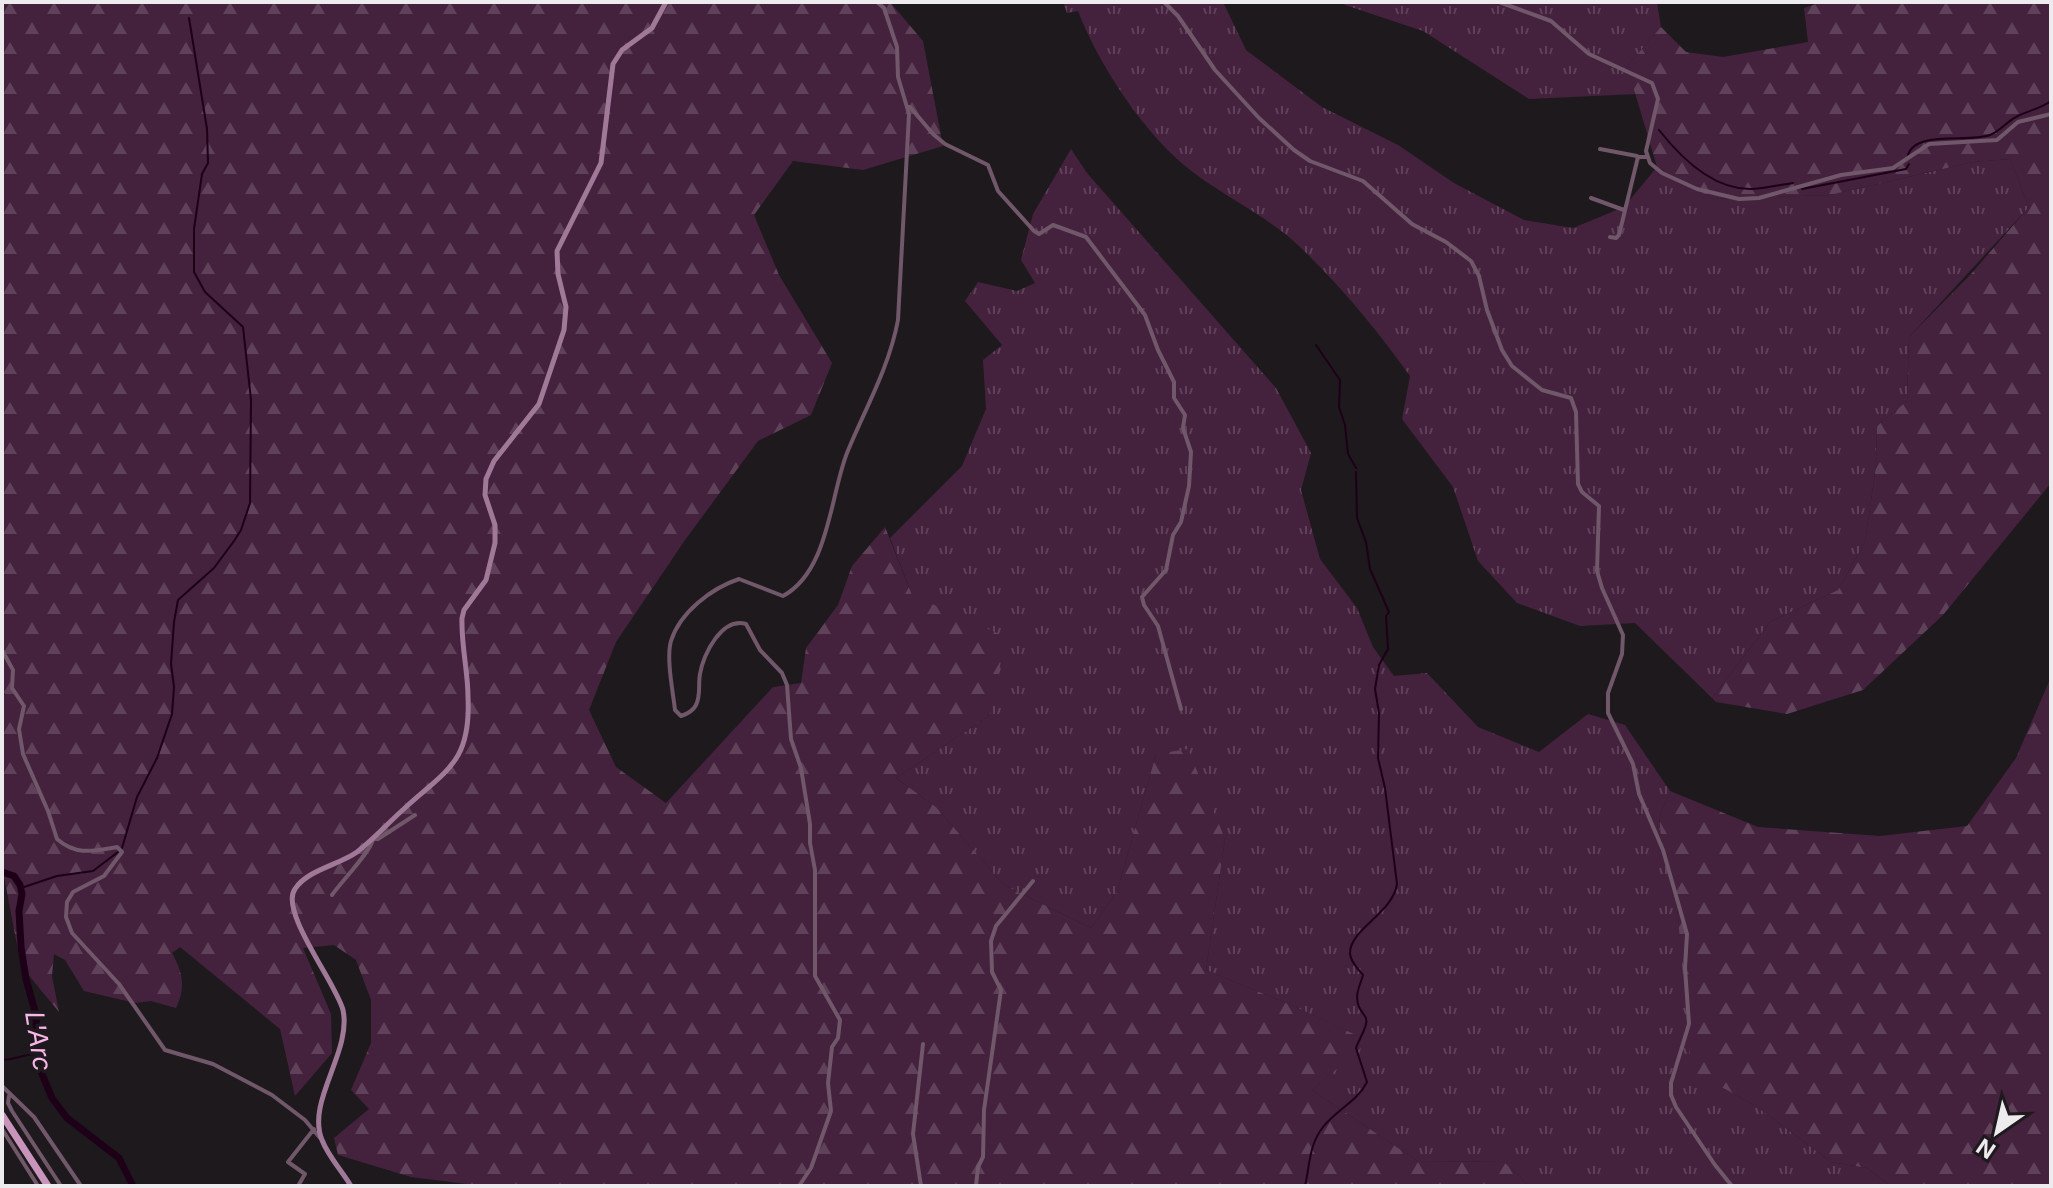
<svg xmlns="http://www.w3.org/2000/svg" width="2053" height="1188" font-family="Inter,sans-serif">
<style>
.grass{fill:url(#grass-tufts)}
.forest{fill:url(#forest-firs)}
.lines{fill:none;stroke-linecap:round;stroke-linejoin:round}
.stream{stroke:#1d0018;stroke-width:2}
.river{stroke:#1d0018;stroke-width:7}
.street{stroke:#70576a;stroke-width:4}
.secondary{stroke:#a17998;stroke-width:5}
.primary{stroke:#c894bb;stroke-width:7}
.labels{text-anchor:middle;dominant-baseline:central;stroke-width:7;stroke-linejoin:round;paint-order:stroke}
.water-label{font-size:26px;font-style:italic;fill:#f9b6e9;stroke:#1e191d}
</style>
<defs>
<pattern id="grass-tufts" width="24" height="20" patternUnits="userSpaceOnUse" patternTransform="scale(2)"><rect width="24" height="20" fill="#44213d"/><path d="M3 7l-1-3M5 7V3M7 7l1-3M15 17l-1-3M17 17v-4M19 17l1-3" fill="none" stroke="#5f4159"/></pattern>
<pattern id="forest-firs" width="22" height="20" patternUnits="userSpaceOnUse" patternTransform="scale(2)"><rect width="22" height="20" fill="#44213d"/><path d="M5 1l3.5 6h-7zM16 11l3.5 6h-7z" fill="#5f4159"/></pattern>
</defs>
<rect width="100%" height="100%" fill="#1e191d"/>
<path class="grass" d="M1063,2H1223L1246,50L1322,107L1398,145L1454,183L1524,220L1573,228L1624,207L1657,167L1713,199L1830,195L1973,162L2010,159L2029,207L1909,337L1907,401L1877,426L1876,466L1865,542L1838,590L1770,622L1712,698L1635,623L1580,626L1517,603L1478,561L1453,487L1402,419L1410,376C1377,330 1340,285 1299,246C1265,214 1220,195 1184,165C1141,129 1098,63 1078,11L1067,13Z
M1343,2H1657L1661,27L1627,66L1636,94L1529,99L1423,31L1345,5Z
M1071,149L1087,173L1276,388L1311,453L1301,490L1320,559L1357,608L1373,647L1394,676L1427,673L1478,727L1539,752L1588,714L1625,725L1670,791L1659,817L1662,846L1677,906L1690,1039L1725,1089L1759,1108L1831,1162L1867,1168L1891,1186H1529L1503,1161L1419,1162L1312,1090L1368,1041L1291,1005L1206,970L1225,839L1156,754L1117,892L1091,928L1004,885L936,807L896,778L990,715L912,595L890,538L962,466L986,409L983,360L1002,345L965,301L978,282L1017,291L1035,283L1021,260L1033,214Z"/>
<path class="forest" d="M2,2H890L923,41L943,146L863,170L793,161L754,215L779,275L832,363L811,415L758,441L685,540L616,642L589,710L616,767L666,803L773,687L801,683L806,648L838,605L852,566L885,527L912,595L1006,637L990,715L896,778L936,807L1004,885L1091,928L1117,892L1156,754L1188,749L1225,839L1206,970L1291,1005L1369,1041L1312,1090L1419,1162L1503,1161L1529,1186H483L411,1177L338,1155L334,1138L369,1109L351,1090L371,1043V1000L356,960L334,945L303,948L331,1014L332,1053L295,1096L280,1029L180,947L172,953C183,973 186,988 176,1008L151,1001L135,1003L84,991L65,960L54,954L52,976L59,1012L21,966L2,866V697L5,694L2,690Z
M1822,2H2051V483L1943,615L1863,690L1787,714L1716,702L1712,698L1770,622L1838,590L1865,542L1876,466L1877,426L1907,401L1909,337L1971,274L2029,207L2010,159L1973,162L1830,195L1713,199L1657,167L1627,66L1661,27L1686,52L1723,57L1808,42L1804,8Z
M2051,677V1186H1891L1867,1168L1831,1162L1759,1108L1691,1070L1677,906L1662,846L1659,817L1670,791L1758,827L1880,836L1967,826L2016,758Z"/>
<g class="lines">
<path class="stream" d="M1659,130C1681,158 1712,189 1750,189C1764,189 1779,185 1793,183
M1908,155C1916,130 1967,143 1990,135C2001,131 2006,122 2016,117C2027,111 2040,109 2051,101
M1802,189L1906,169L1909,164
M1316,345L1340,380L1339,407L1345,425L1348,454L1356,468
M122,848L137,797L157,758L172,714L174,687L171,664L174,622L178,600L214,568L234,541L241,530L250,503L251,400L243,327L205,292L194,272V229L202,174L208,163L207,129L189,18
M21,888L57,876L93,871L118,852
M2,1060C15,1060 23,1054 36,1054
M1305,1186C1310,1164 1309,1145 1323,1127C1336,1110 1358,1101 1367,1082L1356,1048C1358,1042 1365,1030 1366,1024C1368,1016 1362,1014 1359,1007C1354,995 1360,986 1363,975C1358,969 1350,961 1350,953C1350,929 1393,913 1397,884L1385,788L1378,758L1379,713L1375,689L1379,665L1388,649L1386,616L1389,612L1370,569L1366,542L1357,518L1356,472"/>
<path class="river" d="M2,872L14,876L20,885L22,894L19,911L21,947L26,979L36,1015L37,1062L52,1098L67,1118L119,1158L133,1186"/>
<path class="street" d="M1164,2L1178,16L1215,70L1259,118L1294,150L1310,161L1363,181L1412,224L1446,242L1471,261L1479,276L1487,310L1502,350L1512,366L1542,390L1571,398L1576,412L1578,484L1582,492L1599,506L1597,571L1602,588L1623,635L1622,654L1608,693V713L1633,764L1639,794L1663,850L1687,934L1685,968L1689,1024L1671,1083V1095L1676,1107L1715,1165L1732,1186
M1499,2L1551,21L1589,54L1652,83L1658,99L1646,151L1650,163L1662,173L1697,189L1739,199L1759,198L1841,175L1893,168L1929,144L1997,140L2018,122L2051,114
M907,107H910L933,134L945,144L988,165L998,191L1034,231L1039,234L1053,225L1086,237L1145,315L1158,350L1174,382V398L1185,415L1183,428L1191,452L1189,486L1181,522L1173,535L1166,570L1142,597L1144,605L1158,626L1181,709
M1600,149L1637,156
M1591,198L1624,210
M1610,237L1616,238L1619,235L1638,157H1647
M2,621V630
M2,650L13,670L12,688L24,706L19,729L23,754L48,811L57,839C76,856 94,851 117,847L122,852L104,876L73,892L67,902L66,917L72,933L119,984L165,1050L213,1064L272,1095L305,1120L320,1138
M332,895C341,882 372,850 373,839H378L415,815
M2,1086L34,1117L81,1186
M9,1096L8,1103L12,1111L61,1186
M2,1129L38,1186
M298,1186L305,1174L288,1162L314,1129
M799,1186L811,1168L831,1111L828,1083L832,1047L838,1038L840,1020L815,976V870L810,843V824L801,768L791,739L787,685L782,673L760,650L746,624C722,617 703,654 700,674C698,684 701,695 696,705C693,711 687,714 681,716L675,710C673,692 666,658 671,641C680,612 712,588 739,579L783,596C829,571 830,496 847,453C865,409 889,368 898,320L909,114L898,77L897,47L884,8L877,2
M921,1186L913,1134L923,1044
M976,1186L978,1167L983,1157L984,1110L1001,990L992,972L991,941L996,926L1033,881"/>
<path class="secondary" d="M351,1186C342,1171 328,1156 322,1140C306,1101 352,1052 343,1010C336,983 279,911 295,889C307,870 339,865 357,852C375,838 389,822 406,807C448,769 471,761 468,697C468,671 461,645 462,618L464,610L486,580L495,543V525L485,495L486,479L494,461L539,404L564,330L566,307L558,274L557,251L601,163L613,64L622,50L652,28L666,2"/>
<path class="primary" d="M2,1115L48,1186"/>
</g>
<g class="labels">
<g class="water-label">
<text transform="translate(39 1041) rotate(81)">L'Arc</text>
</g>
</g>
<rect width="2053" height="1188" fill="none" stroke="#eeebee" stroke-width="8"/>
<g transform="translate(1997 1132) rotate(214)" stroke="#1e191d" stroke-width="6" paint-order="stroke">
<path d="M0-6L14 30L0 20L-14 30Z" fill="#eeebee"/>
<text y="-12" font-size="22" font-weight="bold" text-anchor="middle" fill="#eeebee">N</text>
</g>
</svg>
